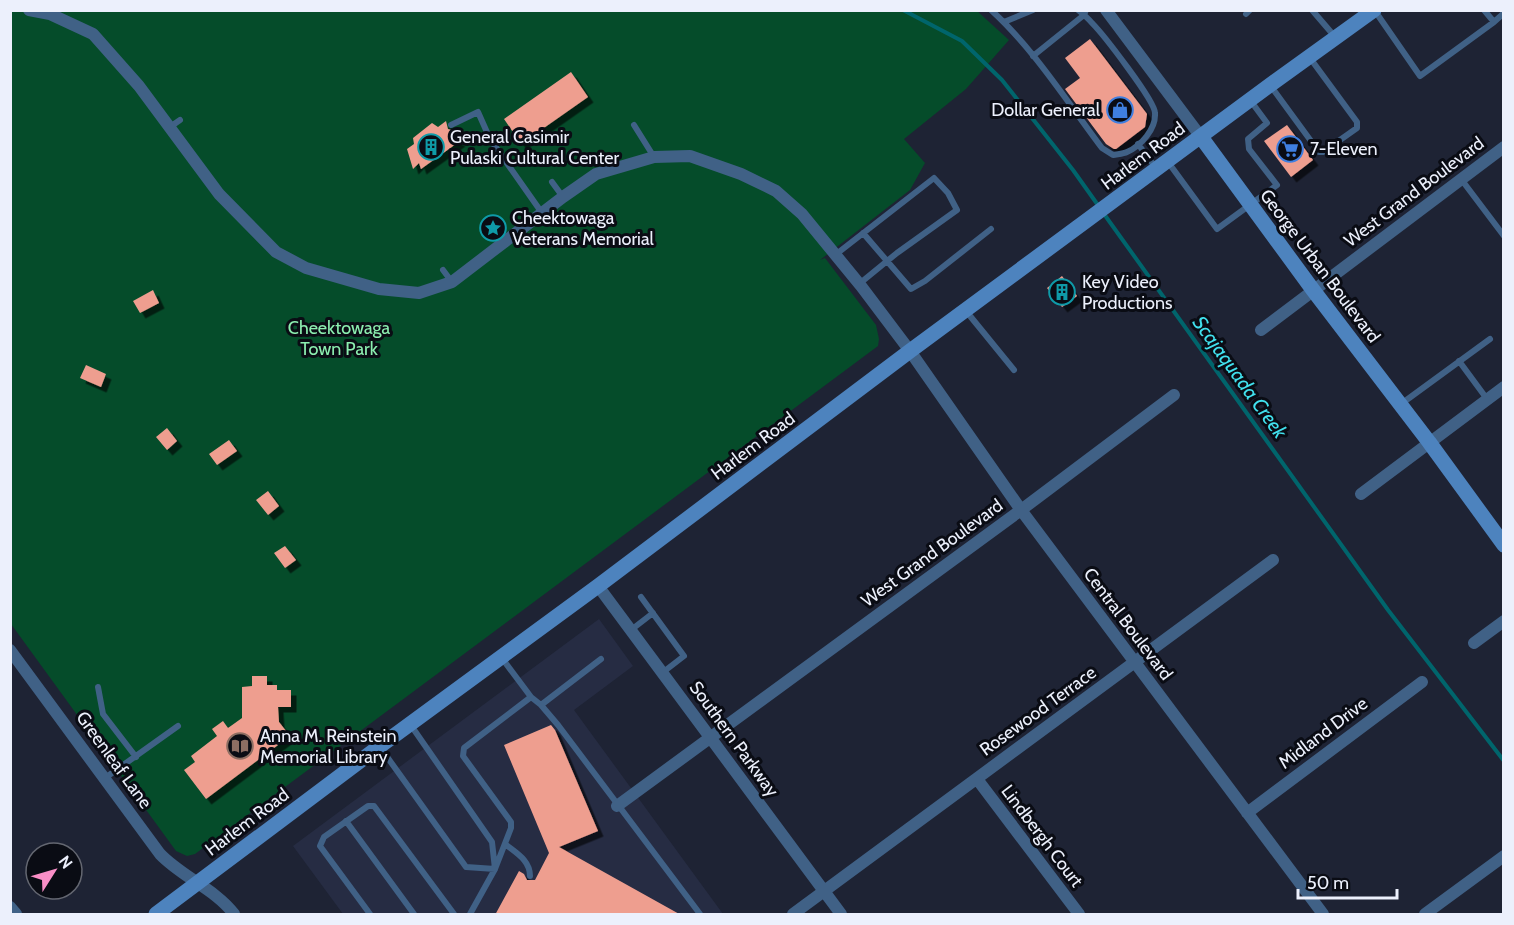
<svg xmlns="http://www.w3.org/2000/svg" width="1514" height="925" font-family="Cabin,sans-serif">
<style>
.built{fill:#262c43}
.green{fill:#054c2a}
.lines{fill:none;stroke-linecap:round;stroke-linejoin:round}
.stream{stroke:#00656c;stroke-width:4}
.building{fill:#ee9e8f;filter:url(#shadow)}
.lane{stroke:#406186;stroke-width:6}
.street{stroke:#406186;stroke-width:12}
.secondary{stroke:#4d83be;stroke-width:15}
.labels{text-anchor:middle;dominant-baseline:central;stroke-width:6;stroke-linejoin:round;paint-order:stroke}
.poi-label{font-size:18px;fill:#ecf0fc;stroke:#0a0c14;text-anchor:start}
.street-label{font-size:18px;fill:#ecf0fc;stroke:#0a0c14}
.park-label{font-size:18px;fill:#8cefb0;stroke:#0a0c14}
.water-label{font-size:20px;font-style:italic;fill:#41e1ee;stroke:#0a0c14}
</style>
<defs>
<filter id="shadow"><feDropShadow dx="5.5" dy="5.5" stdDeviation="0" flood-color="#0009"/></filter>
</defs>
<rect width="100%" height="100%" fill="#1e2334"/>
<path class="built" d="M599,619L633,666L574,710L723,914H343L293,846Z"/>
<path class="green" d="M976,10L1009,40L966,89L904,139L925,163L910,190L820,260L825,258L876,325L879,339L878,346L195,854L187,856L176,851L11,624V11Z"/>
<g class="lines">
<path class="stream" d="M903,10L962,41L1002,80L1073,170L1100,208
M1104,214L1388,610L1504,761"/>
</g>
<path class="building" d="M1090,39L1147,114L1145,127L1116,149H1114L1106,144L1065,89L1080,78L1065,58Z
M571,72L588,97L521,144L504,119Z
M446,121L448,129L451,130L456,129L462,133L454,138L460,141L421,169L419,163L413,169L407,149L414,144L413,138L432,123L438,127Z
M1287,125L1313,160L1291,177L1264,141Z
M1062,276L1077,296L1062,307L1047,288Z
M153,290L159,303L140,313L133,301Z
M86,365L106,374L101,387L80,378Z
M167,428L177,441L167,450L156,437Z
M229,440L237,451L217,465L209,454Z
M268,491L279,506L268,515L256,500Z
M285,546L296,560L285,568L274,553Z
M252,676H267V685H277V690H291V707H278L279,722L290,736L206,799L184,770L195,762L191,756L217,736L212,729L223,721L228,728L242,718V687L252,686Z
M551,725L555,730L598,831L559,847L681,915H495L519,871L524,874L527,880H535L549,853L504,745Z"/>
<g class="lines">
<path class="lane" d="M991,10C1033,48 1068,103 1102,148L1113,155C1117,154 1123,154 1127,152C1141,146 1156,129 1155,113C1155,101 1103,34 1092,23C1088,18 1083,14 1078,10
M1312,10L1336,38
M1484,10L1494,22
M1375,11L1420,76L1494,22L1504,13
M1246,14L1250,10
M1004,22L1033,10
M1033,56L1084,15L1086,10
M1270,85L1319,152H1323L1357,128V122L1310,58
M451,125L478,112L490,139L542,213
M634,125L654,157
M170,127L180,120
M1138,144L1156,168
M1168,162L1217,229L1277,185L1249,149L1248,139L1267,123L1250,100
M1461,179L1504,236
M552,182L563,197
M863,233L911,289L925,281L991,229
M835,255L934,178L948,193L957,210L897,253L859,284
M443,270L452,282
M966,311L1014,370
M1459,361L1487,399
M1401,404L1490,339
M641,597L684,656L662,673
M631,630L653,613
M501,657L531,697L541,705L558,725L700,914
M98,687L103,714L136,757
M541,705L601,659
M380,747L466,867L495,869L492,842L410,724
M105,778L178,726
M346,821L414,914
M505,844C516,853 530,860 530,876
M370,914L320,846L324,837L368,806H374L454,914
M470,914L495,869L511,828V822L463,756L464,748L531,697"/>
<path class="street" d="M29,10L50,14L93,34L139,86L219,194L276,252L306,268L379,289L419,293L452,282L563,197L596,174L654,157L690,156L741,174L776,191L802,214L861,286L910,351L1021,510L1323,914
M1106,10L1201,137
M1261,330L1504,147
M1361,494L1504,387
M598,586L841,914
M1474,643L1504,621
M10,650L160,854C182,877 215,889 234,914
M977,779L1079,914
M617,806L1021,510L1174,395
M1247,813L1422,682
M10,907L16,914
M793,914L1273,560
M1425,914L1504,856"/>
<path class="secondary" d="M1201,137L1313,290L1429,442L1504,545
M156,914L380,746L598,586L910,351L1270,85L1374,10"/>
</g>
<defs>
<g id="shop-ring" transform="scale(1.35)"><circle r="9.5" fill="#0a0c14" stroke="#3f7fe0" stroke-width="1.5"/><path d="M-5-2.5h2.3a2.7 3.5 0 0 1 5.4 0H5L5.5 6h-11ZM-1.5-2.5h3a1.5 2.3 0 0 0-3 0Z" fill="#3f7fe0"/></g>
<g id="building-ring" transform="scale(1.35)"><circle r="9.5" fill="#0a0c14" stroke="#0f9aa8" stroke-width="1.5"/><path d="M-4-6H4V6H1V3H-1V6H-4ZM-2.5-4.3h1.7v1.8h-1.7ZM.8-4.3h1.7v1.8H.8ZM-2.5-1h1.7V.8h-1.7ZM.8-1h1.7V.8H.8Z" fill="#0f9aa8"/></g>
<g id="supermarket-ring" transform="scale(1.35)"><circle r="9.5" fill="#0a0c14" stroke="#3f7fe0" stroke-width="1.5"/><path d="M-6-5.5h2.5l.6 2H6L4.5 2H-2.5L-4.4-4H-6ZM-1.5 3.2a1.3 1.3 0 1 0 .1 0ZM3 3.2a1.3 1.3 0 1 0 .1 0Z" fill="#3f7fe0"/></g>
<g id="sight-ring" transform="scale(1.35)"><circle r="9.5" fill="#0a0c14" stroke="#0f9aa8" stroke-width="1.5"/><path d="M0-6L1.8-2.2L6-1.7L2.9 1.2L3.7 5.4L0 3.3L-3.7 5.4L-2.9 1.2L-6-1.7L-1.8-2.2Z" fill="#0f9aa8"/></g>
<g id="library-ring" transform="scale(1.35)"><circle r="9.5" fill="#0a0c14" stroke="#8d6e63" stroke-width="1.5"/><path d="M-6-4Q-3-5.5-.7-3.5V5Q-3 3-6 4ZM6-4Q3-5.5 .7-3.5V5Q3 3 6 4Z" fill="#8d6e63"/></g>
</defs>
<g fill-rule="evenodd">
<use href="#shop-ring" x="1120" y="110"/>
<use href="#building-ring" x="431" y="147"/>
<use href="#supermarket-ring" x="1290" y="149"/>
<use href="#sight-ring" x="493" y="228"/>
<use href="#building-ring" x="1062" y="292"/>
<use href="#library-ring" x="240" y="746"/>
</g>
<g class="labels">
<g class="poi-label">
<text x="1100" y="110" text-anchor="end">Dollar General</text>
<text x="450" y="137">General Casimir<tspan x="450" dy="21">Pulaski Cultural Center</tspan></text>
<text x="1310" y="149">7-Eleven</text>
<text x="512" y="218">Cheektowaga<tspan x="512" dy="21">Veterans Memorial</tspan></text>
<text x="1082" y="282">Key Video<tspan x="1082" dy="21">Productions</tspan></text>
<text x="260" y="736">Anna M. Reinstein<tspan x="260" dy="21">Memorial Library</tspan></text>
</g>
<g class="street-label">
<text transform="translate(1143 156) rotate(-37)">Harlem Road</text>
<text transform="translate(1414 192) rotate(-37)">West Grand Boulevard</text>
<text transform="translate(1320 266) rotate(53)">George Urban Boulevard</text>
<text transform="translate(753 446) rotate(-37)">Harlem Road</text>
<text transform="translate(932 553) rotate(-36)">West Grand Boulevard</text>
<text transform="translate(1128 624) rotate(53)">Central Boulevard</text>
<text transform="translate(1038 711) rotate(-36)">Rosewood Terrace</text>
<text transform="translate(1323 733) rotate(-37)">Midland Drive</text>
<text transform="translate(734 739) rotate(54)">Southern Parkway</text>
<text transform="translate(114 760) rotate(54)">Greenleaf Lane</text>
<text transform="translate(247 822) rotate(-37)">Harlem Road</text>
<text transform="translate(1042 836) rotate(53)">Lindbergh Court</text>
</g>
<g class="park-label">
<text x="339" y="328">Cheektowaga<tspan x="339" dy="21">Town Park</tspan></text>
</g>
<g class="water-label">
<text transform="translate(1240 377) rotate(54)">Scajaquada Creek</text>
</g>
</g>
<rect width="1514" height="925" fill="none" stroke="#ecf0fc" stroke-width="24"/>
<g transform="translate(54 871) rotate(53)"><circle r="28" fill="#0a0c14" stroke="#646771" stroke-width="1.5"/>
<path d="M0-4.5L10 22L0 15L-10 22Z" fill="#fa8fc7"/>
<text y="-9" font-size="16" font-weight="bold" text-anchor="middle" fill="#ecf0fc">N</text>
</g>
<path d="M1298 889v9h99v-9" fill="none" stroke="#ecf0fc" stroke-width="3"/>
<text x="1307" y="889" font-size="18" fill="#ecf0fc" stroke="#0a0c14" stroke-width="4.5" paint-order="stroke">50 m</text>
</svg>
